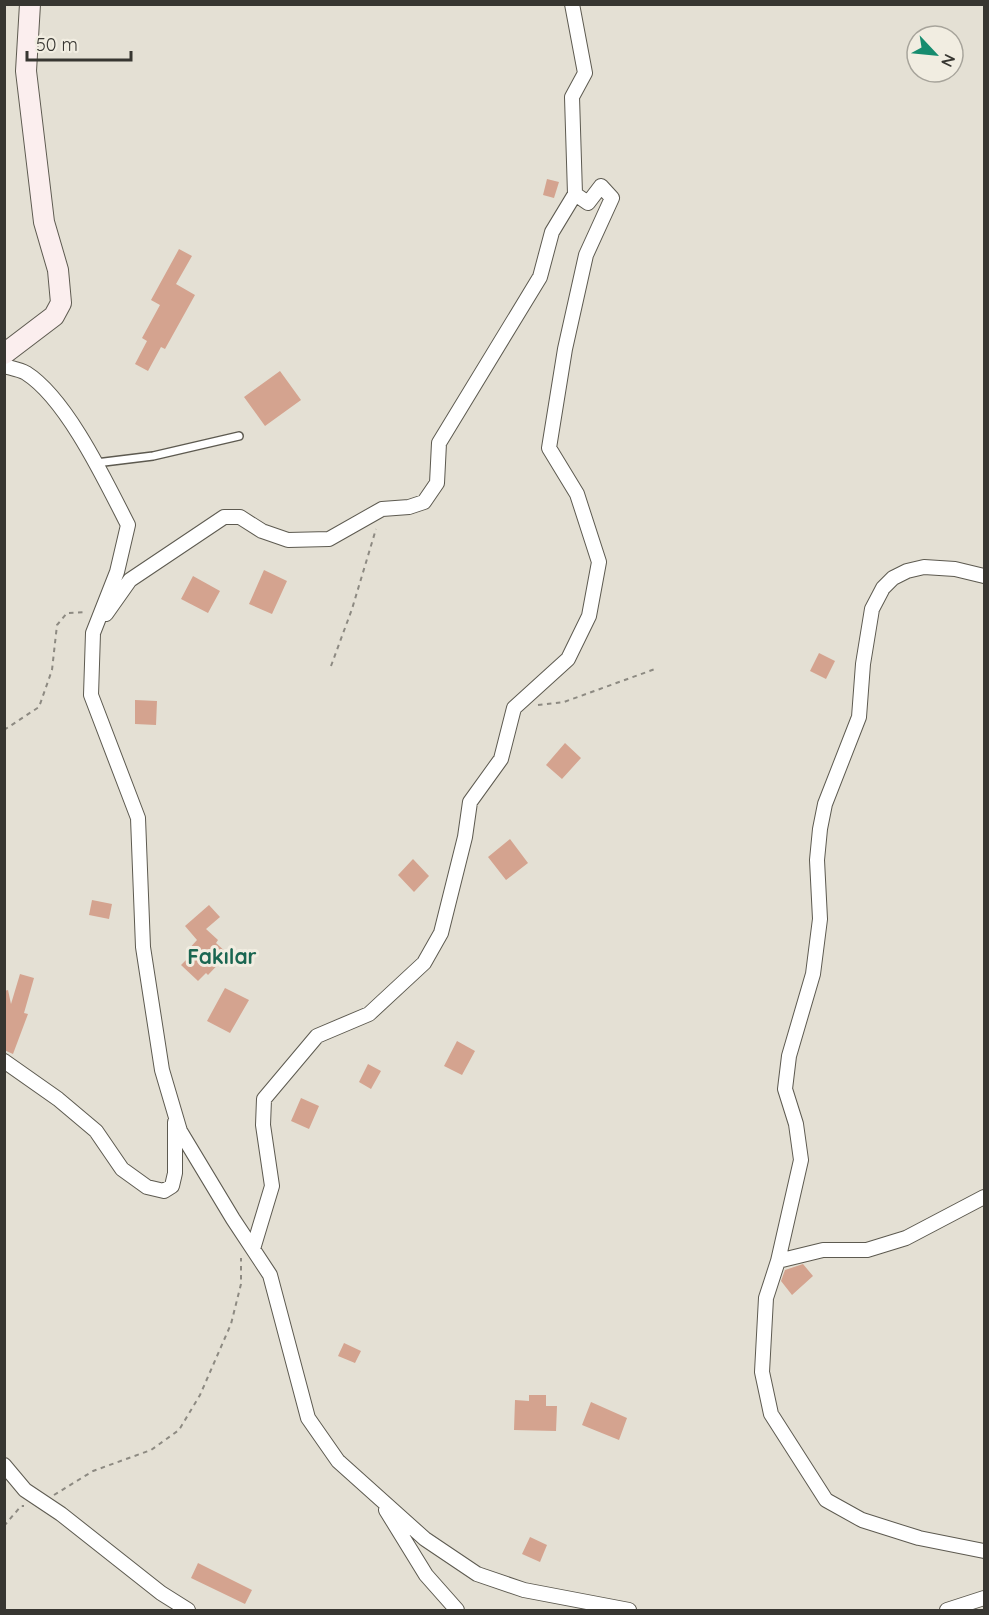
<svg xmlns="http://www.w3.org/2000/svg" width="989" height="1615" font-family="Quicksand,sans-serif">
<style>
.building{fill:#d4a38f}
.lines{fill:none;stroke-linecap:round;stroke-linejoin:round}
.lane-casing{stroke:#5d5a50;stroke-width:10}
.street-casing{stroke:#5d5a50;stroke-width:16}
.secondary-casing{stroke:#5d5a50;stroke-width:22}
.path{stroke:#8d8a82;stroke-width:2;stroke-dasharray:4.5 4.5;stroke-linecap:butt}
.lane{stroke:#fff;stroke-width:7}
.street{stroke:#fff;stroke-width:14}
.secondary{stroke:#fbeeee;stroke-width:20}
.labels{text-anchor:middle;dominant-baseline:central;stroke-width:6;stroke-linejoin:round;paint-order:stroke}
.neighbourhood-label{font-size:21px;font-weight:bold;fill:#1a6651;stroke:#f1ede1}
</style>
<rect width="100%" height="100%" fill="#e4e0d4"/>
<path class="building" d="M547,179L559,182L554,198L543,195Z
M179,249L192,256L176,284L195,295L165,349L161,347L148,371L135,364L147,341L142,338L160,305L151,300Z
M280,371L301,400L265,426L244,397Z
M264,570L287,581L272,614L249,604Z
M193,576L220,591L208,613L181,599Z
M819,653L835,661L826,679L810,671Z
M135,700L157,701L156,725L135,724Z
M565,743L581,758L562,779L546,765Z
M510,839L528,863L506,880L488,857Z
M413,859L429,876L414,892L398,875Z
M92,900L112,904L109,919L89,915Z
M209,905L220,917L206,929L218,940L216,943L228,954L208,975L206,973L198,981L181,965L191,955L187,951L197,940L185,926Z
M20,974L34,978L24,1013L28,1014L13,1054L4,1050V991L8,990L11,1004Z
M225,988L249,1000L230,1033L207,1021Z
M457,1041L475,1051L462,1075L444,1066Z
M368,1064L381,1071L371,1089L359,1082Z
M301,1098L319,1106L309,1129L291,1121Z
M803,1264L813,1276L792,1295L781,1281L785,1270Z
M344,1343L361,1351L355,1363L338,1356Z
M529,1395H546V1406H557L556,1431L514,1430L515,1400L529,1401Z
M591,1402L627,1418L619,1440L582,1425Z
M530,1537L547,1545L540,1562L522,1554Z
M198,1563L252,1590L245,1604L191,1578Z"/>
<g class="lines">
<g class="lane-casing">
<path id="lane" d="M96,463L153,456L239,436"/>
</g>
<g class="street-casing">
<path id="street" d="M4,366C11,368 21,370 26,373C67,399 106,482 128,525L117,572L93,633L91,695L138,818L143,947L162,1070L180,1131L233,1219L270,1275L308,1418L338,1461L425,1539L477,1574L524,1590L629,1610
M106,614L130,580L224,517H240L262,531L288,540L329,539L382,509L409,507L424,502L437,483L439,443L540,277L552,232L575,194L572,97L585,73L572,4
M4,1061L58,1099L96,1131L122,1169L147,1187L164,1191L172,1186L175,1173V1122
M984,1197L906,1238L867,1250H823L778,1261L766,1298L762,1372L771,1414L826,1500L862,1520L919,1538L984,1551
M253,1249L272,1186L263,1125L264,1099L317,1036L369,1014L424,963L441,933L465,837L470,802L501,759L514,708L568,659L589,616L599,562L577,494L549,448L565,349L586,255L612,198L601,186L588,203L575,194
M778,1261L801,1160L796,1124L785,1089L789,1056L813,974L820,919L817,860L820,829L825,804L859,717L863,664L872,609L883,588L893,578L907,571L924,567L955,569L984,576
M4,1465L25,1490L61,1514L161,1593L188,1610
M386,1510L426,1575L457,1610
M947,1610L984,1598"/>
</g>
<g class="secondary-casing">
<path id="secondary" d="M4,354L54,316L61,303L58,270L44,222L26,71L30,4"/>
</g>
<path class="path" d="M331,666L352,609L376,529
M538,705L564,702L655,669
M4,730L39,707L52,670L57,625L67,613L86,612
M54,1495L93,1471L151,1450L179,1430L200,1395L231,1324L241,1284V1258
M4,1526L21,1506H24"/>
<use href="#lane" class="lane"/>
<use href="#street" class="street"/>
<use href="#secondary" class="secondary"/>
</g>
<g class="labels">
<g class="neighbourhood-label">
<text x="222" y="956">Fakılar</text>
</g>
</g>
<rect width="989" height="1615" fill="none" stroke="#373631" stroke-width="12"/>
<g transform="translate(935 54) rotate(116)"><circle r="28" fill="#f1ede1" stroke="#a7a49b" stroke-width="1.5"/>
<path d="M0-4.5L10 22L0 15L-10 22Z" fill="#168c6f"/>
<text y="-9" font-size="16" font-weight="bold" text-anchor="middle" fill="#373631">N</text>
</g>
<path d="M27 51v9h104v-9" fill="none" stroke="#373631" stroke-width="3"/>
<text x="36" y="51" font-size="18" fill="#373631" stroke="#f1ede1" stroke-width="4.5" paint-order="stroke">50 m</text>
</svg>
